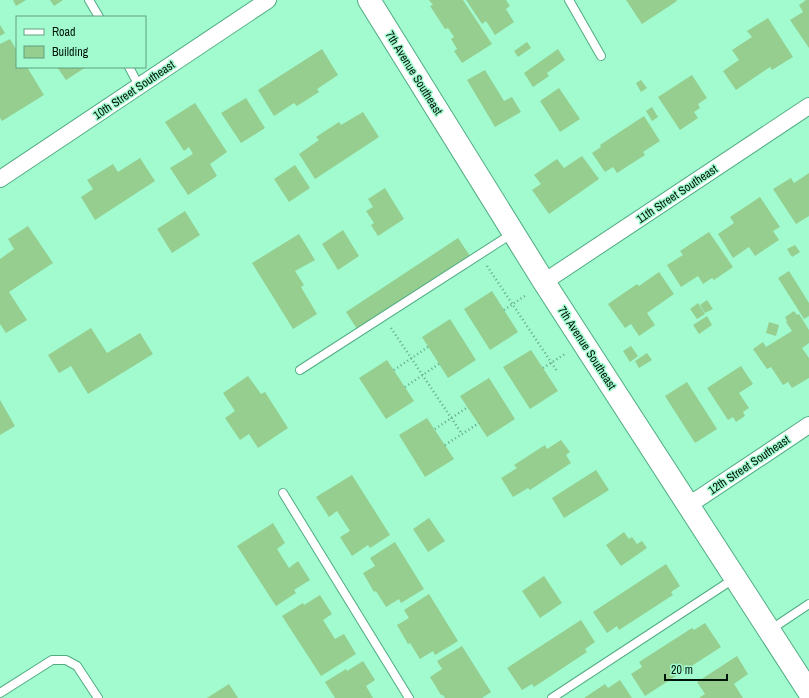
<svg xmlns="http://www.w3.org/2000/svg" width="809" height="698" font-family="'Archivo Narrow',sans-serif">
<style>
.building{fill:#95ce8f}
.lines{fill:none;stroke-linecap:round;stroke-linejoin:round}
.lane-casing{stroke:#51ab83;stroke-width:10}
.street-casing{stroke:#51ab83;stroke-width:18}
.secondary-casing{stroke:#51ab83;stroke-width:24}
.path{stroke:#65a585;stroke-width:2.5;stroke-dasharray:1 3;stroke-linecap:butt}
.lane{stroke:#fff;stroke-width:8}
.street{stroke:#fff;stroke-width:16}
.secondary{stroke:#fff;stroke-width:22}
.labels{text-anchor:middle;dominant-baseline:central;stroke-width:3;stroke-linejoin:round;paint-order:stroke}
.street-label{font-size:12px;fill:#00150a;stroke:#a1fbcf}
</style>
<rect width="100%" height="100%" fill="#a1fbcf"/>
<path class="building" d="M13,0H26L16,6Z
M50,0H63L54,6Z
M429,0H463L492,44L462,63L454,51L457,49L451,39L454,37L448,28L445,29L430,6L433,5Z
M466,0H506L510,6L506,9L514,22L495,35L486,21L482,24Z
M626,0H676L677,1L642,24Z
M806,0H809V48L790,20L803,12L799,5Z
M768,18L793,57L772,70L770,67L736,90L723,71L739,60L732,50L752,37L747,31Z
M0,25L5,33L0,36Z
M10,39L17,51V67H27L44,95L2,121L0,118V44Z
M527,42L531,48L518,57L514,51Z
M322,49L338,75L317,89L319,92L297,106L294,103L274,116L258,90Z
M558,49L565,60L547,73L549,76L533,87L524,73Z
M57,67H86L66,80Z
M485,70L504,101L512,97L521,112L495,127L467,80Z
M692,75L707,98L698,104L700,108L694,112L698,118L680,130L658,97Z
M641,80L647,88L641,92L636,83Z
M559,88L580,119L560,132L540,101Z
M246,98L265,128L241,143L221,113Z
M195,103L227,152L210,164L217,176L188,195L170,168L193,154L189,147L184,151L165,122Z
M652,107L658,117L652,121L646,111Z
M363,112L379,137L315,179L299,154L319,140L316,137L339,122L341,125Z
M644,116L660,141L643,152L645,155L617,173L613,167L605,172L592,153L601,147L600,145Z
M582,156L599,179L549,214L532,190L541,184L534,175L557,159L564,168Z
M140,158L155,181L95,220L81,197L93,189L87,180L113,164L118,172Z
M295,165L310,188L289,202L274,179Z
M809,173V216L796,224L773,189L791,178L794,183Z
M385,188L404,219L378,236L371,225L374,223L366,211L373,207L368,199Z
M760,197L780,227L773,231L779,240L755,256L749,247L733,258L718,234L734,223L730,217Z
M185,211L200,235L172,253L157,229Z
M28,226L53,263L9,292L27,320L6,333L0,324V259L14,249L8,239Z
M343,230L359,256L338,270L322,244Z
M709,232L733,267L714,280L712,278L703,284L698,276L681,287L667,265L683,255L680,251Z
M299,234L315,260L295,271L304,285L301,287L317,314L293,329L252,263Z
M458,238L470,256L357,329L346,312Z
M795,245L800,252L792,257L787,249Z
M789,271L809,303V316L804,319L778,278Z
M659,272L674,294L647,313L655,325L639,336L631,324L625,328L608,304L637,284L639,286Z
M492,291L518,332L490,350L464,309Z
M707,300L713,309L705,313L700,305Z
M698,303L705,314L697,319L690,309Z
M794,311L797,315L799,314L809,330V343L802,348L809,358V378L792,388L788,382L783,385L771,367L767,369L753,349L763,342L766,347L792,331L786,322L787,321L785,317Z
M707,316L712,325L699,334L693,325Z
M450,319L476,360L448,378L422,337Z
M769,322L779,325L776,336L766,333Z
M91,328L107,353L140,333L153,354L88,394L71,366L59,373L48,355Z
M631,346L638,356L630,362L623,351Z
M531,350L558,391L530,409L503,367Z
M647,353L652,360L639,368L635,361Z
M387,360L414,401L386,419L359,378Z
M741,366L753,384L739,393L749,408L743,412L745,416L736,422L733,417L728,420L707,388Z
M248,376L261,394L265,392L288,428L258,448L249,434L240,440L225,418L235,411L223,393Z
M489,378L515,419L487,437L460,396Z
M687,382L717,429L695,443L665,396Z
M0,400L15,426L0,435Z
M427,418L454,459L425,477L399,435Z
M561,440L570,452L566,455L571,463L530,490L528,488L513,497L501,478L517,468L514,465L545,445L547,449Z
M596,470L609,490L564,518L552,498Z
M352,475L390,535L370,548L368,545L352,556L340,537L350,531L337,511L329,517L316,497Z
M429,518L445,541L428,552L413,529Z
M273,523L285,543L277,549L289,568L298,561L310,580L294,590L296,593L276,606L237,546Z
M624,532L629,539L632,537L637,544L642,541L647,548L621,566L606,545Z
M395,542L424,589L401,603L399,599L386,607L376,591L374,592L363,573L375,566L370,558Z
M666,564L680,586L671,592L673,595L619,630L617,626L607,633L593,612Z
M544,576L562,603L540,618L522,591Z
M429,594L458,641L435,655L433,651L420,659L410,643L408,644L397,625L409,618L404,610Z
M320,595L332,614L323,620L335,639L344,634L356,654L321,676L282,616L303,603L304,605Z
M581,620L595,642L585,649L587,652L534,687L532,684L522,690L507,668Z
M705,623L721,647L645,696L631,674L642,667L639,662L692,628L694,630Z
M462,646L491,692L482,698H445L443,695H441L430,677L442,669L437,661Z
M737,656L748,674L734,684L743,698H699L705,694L697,682Z
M363,661L375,680L366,686L373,698H335L325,682L346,669L347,671Z
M620,680L632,698H584L605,684L608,688Z
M229,684L238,698H207Z"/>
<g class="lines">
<g class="lane-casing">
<path id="lane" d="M89,0L99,17
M569,0L601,56
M129,67L139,86
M300,370L513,233
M283,493L409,698
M770,630L809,604
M0,693L52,660H66L77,666L98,698
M552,698L735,578"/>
</g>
<g class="street-casing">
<path id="street" d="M0,179L268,0
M544,282L809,106
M689,505L809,425"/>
</g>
<g class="secondary-casing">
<path id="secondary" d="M369,0L544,282L809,692"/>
</g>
<path class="path" d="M487,266L557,371
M504,310L526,295
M391,328L462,434
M543,368L565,354
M394,370L428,347
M405,387L439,364
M435,429L468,407
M445,445L479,423"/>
<use href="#lane" class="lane"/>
<use href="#street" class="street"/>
<use href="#secondary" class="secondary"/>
</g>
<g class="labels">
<g class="street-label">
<text transform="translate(414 73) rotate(58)">7th Avenue Southeast</text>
<text transform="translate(134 90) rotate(-34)">10th Street Southeast</text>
<text transform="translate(677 194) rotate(-34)">11th Street Southeast</text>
<text transform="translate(587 348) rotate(57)">7th Avenue Southeast</text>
<text transform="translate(749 465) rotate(-34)">12th Street Southeast</text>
</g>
</g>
<rect x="16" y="16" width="130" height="52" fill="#a1fbcf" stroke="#619f80"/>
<rect x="24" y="29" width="20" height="6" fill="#ffffff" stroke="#619f80"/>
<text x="52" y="36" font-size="12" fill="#00150a">Road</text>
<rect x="24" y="46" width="20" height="12" fill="#95ce8f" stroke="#619f80"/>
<text x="52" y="56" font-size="12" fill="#00150a">Building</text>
<path d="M665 674v6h62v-6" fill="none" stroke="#00150a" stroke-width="2"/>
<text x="671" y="674" font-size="12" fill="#00150a" stroke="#a1fbcf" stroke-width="3" paint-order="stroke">20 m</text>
</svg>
